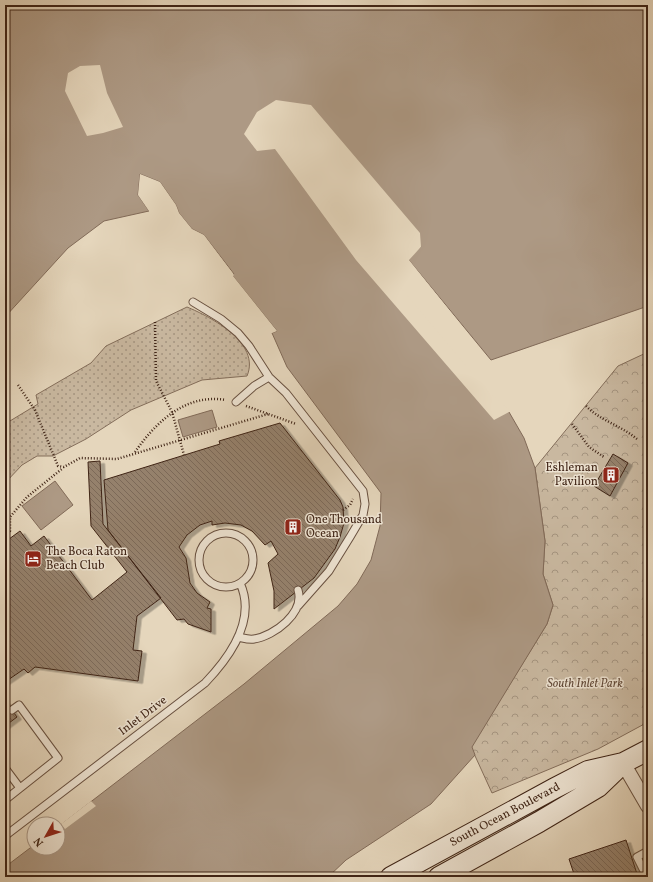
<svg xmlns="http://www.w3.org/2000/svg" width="653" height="882" font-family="Vollkorn,serif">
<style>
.grass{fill:url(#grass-dots);stroke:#846e5b}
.park{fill:url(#park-crowns);stroke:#846e5b}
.water{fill:#ad9984;stroke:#816a58}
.pier{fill:#e5d6bc}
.building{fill:url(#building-back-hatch);stroke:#3f2416;filter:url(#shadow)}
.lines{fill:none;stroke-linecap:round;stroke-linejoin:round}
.lane-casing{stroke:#685040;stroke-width:9}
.street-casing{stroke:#685040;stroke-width:16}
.secondary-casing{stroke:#3f2416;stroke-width:22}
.path{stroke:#3f2416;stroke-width:2.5;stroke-dasharray:1 2;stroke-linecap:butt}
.lane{stroke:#eee4d3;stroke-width:7}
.street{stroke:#eee4d3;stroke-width:14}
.secondary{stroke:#eee4d3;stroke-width:20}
.labels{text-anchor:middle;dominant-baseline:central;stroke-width:3;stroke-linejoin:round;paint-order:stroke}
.poi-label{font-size:12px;fill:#3f2416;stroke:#eee4d3;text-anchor:start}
.park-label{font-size:12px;font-style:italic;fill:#624938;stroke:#eee4d3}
.street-label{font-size:12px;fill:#3f2416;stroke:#eee4d3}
</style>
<defs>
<pattern id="grass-dots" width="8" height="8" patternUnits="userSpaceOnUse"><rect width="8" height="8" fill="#c9b8a0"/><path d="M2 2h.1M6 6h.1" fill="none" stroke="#a59581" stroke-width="1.8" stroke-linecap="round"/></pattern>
<pattern id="park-crowns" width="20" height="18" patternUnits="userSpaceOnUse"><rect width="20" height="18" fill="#c9b8a0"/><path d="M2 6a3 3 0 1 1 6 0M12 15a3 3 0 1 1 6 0" fill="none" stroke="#a59581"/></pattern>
<pattern id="building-back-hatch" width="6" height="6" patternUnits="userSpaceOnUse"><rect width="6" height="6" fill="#95816c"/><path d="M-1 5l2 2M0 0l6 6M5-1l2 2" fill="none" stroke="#7b6958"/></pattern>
<filter id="shadow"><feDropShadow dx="4.5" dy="2.5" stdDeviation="0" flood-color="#0004"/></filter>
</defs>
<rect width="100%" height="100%" fill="#e5d6bc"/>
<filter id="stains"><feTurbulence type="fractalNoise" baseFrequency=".005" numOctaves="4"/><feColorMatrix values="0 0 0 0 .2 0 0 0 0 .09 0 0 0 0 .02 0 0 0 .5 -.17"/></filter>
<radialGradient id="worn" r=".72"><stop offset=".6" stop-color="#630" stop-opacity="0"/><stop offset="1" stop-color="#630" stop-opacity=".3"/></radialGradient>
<path class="grass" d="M187,307C211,317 261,343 247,376L202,380L131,410L86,439L53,456H37L22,465L5,483V424L38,404L36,395L91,363L106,346Z"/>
<path class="park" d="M648,352V722L598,749L492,793L471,747L547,624L553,605L543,574L545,541L535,468L618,366Z"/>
<path class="water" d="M5,5H648V306L491,360L408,259L421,247L308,111L278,106L265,119L268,132L485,392L509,412L524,438L535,468L545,541L543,574L553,605L547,624L472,747L475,755L431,804L346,860L328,877H5V867L34,845V848H58V827L244,684L338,606L357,584L371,560L380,526L381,493L287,367L272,333L277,331L232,275L234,274L204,235L192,229L179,213L176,205L160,182L140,174L138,195L149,211L104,221L68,248L5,317Z
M212,410L217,427L183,437L178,420Z
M55,481L73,505L41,530L22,506Z"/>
<path class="pier" d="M100,65L107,93L123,127L103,133L87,136L65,91L68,73L80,66Z
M276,100L311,105L420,233L421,247L409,260L491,362L489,361L407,260V258L418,247L307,113L278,108L267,120L270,131L487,391L511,411L494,420L356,260L275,149L257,151L244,134L257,112Z
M140,174L160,182L176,205L179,213L192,229L204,235L234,275L233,276L277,331L272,333L271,332L274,330L231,277V274L203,237L191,231L177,214L175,205L158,184L142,177L140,195L151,211H149L138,195Z
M91,801L96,806L65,829L61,824Z"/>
<path class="building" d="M280,423L340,500L343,507L344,523L340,537L335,549L314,578L274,609V591L268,563L278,554L271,541L265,545L252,531L241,525L225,523L212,525V521L200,525L187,535L179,547L186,558L190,583L197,593L210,602L207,608L211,609V632L188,624L184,619L177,620L108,530L104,480L220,444L219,441Z
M613,454L628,463L610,496L594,486Z
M100,461L103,524L161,598L137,616L133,650L142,651L138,681L35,667L28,673L24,669L5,682V542L20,531L31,546L44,536L92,600L127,572L91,526L88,462Z
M5,701L17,717L5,726Z
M626,840L638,877H575L569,859Z"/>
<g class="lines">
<g class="lane-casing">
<path id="lane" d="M193,302L221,319L238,333L249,346L269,377L286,393L363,491L365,504L363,515L350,537L329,571L298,606
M236,402L254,386L269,377
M199 560a27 27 0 1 1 54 0a27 27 0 1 1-54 0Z
M238,637C243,638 249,640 254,639C274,636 305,613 298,590
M5,768L20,788
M5,800L58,758L19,705L12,710
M5,836L205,683C230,657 257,620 240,583
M647,877L637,857L648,851"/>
</g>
<g class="street-casing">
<path id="street" d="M623,763L648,806"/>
</g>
<g class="secondary-casing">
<path id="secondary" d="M391,877L555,788L588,771L623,763L648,750
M439,877L539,822L598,787L623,763"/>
</g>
<path class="path" d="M155,322L156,381L172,412L184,455
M18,385L35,410L58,466L64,467L80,458L117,459L268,414
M246,406L296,424
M586,406C601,421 620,425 637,439
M572,424L589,447L604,457
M135,452C156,422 186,393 226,400
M343,510L350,505L353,499
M5,535L10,531V517L27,497L63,468"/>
<use href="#lane" class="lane"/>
<use href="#street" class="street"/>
<use href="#secondary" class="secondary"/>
</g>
<defs>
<g id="building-square" transform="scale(0.9)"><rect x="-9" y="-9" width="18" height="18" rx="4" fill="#8f2418" stroke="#eee4d3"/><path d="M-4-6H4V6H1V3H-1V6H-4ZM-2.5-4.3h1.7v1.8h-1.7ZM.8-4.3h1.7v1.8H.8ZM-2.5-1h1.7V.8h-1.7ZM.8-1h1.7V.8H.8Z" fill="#fff"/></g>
<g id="hotel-square" transform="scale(0.9)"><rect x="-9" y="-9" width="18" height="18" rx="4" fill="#8f2418" stroke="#eee4d3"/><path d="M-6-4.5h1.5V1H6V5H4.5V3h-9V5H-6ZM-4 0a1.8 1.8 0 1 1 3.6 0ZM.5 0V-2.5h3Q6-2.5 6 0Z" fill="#fff"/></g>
</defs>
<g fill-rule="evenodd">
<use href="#building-square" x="611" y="475"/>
<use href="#building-square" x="293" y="527"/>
<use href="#hotel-square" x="33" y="559"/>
</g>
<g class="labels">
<g class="poi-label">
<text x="598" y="468" text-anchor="end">Eshleman<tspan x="598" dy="14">Pavilion</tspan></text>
<text x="306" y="520">One Thousand<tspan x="306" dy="14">Ocean</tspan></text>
<text x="46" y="552">The Boca Raton<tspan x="46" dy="14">Beach Club</tspan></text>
</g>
<g class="park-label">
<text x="585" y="684">South Inlet Park</text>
</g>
<g class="street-label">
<text transform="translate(143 716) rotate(-37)">Inlet Drive</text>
<text transform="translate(505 815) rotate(-28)">South Ocean Boulevard</text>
</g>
</g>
<rect width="653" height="882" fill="none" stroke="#e5d6bc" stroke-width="20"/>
<rect x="6" y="6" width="641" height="870" fill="none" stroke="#3f2416" stroke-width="2"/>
<rect x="10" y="10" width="633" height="862" fill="none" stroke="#3f2416"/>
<g transform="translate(46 836) rotate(231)"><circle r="19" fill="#eee4d3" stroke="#a89787"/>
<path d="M0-3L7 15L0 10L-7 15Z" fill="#8f2418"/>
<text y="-6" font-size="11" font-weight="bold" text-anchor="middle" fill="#3f2416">N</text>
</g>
<rect width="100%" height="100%" filter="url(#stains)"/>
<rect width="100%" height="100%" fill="url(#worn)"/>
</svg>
